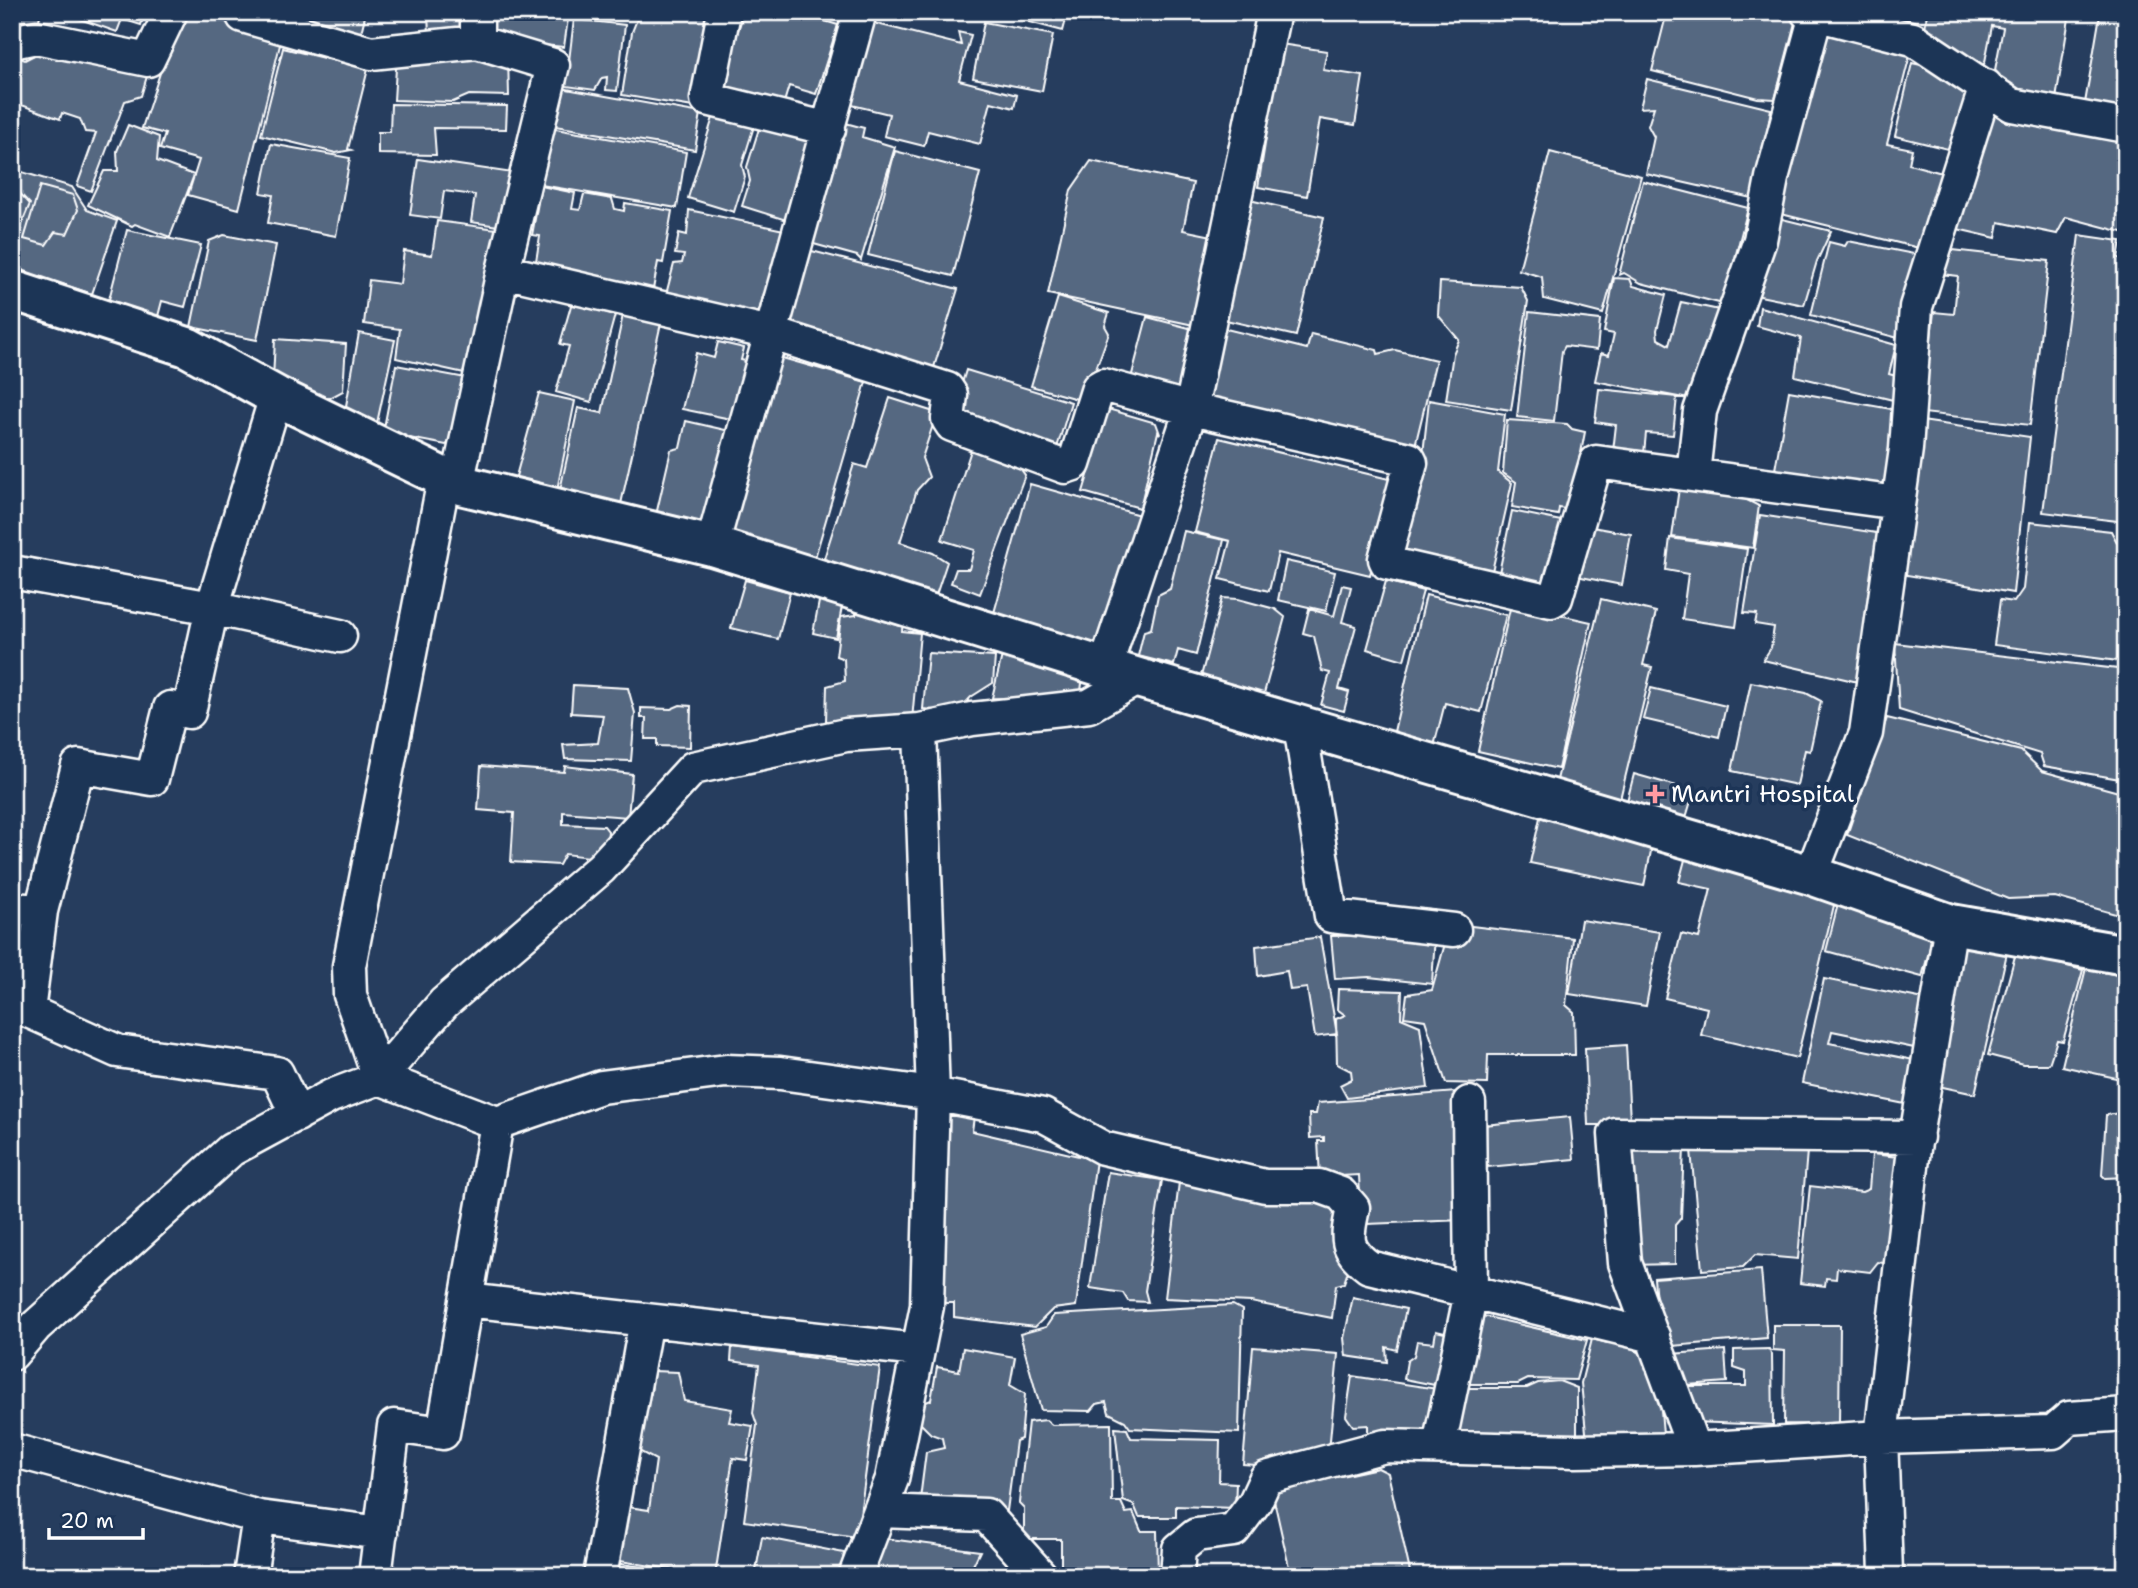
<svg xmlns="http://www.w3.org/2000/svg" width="2138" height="1588" font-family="'Shantell Sans',sans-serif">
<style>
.building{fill:#556781;stroke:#fff;stroke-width:2}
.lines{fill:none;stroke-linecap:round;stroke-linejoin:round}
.minor-casing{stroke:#fff;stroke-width:37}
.tertiary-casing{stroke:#fff;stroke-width:44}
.minor{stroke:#1d3557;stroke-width:32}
.tertiary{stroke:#1d3557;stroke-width:38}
.poi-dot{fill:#ff9aa2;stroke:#1d3557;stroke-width:2.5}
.labels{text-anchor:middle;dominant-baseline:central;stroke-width:7;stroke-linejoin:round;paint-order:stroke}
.poi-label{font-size:24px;fill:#fff;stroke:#1d3557;text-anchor:start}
</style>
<rect width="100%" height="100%" fill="#263d5e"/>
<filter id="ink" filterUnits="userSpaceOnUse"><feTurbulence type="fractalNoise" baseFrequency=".0143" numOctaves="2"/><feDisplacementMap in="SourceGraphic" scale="14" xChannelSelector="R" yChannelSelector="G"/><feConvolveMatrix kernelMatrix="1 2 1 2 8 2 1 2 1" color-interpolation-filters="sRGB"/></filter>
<g filter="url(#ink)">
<path class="building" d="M12,12H41L36,31L12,22Z
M69,12H145L141,25L122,19L117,32L68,15Z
M180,12H197L282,37L239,209L188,195L199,160L160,149L165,134L142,128Z
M278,12H366L361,33Z
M428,12H462L463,35L429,36Z
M493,12H569L564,47L493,40Z
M640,12H710L699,108L622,95L632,32Z
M744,12H795L838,25L816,94L789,86L782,109L719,90Z
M1032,12H1068L1063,31L1029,22Z
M1667,12L1797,15L1775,99L1758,98L1652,71Z
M1927,12H2070L2056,99L2011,92L1995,70L2003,28L1992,26L1985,62L1979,73L1924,39Z
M2126,12V110L2085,103L2100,15L2088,12Z
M574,19L625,25L617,91L606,90L607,77L602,78L595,90L566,86Z
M1820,21L1892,40L1895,51L1910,55L1887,144L1912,149L1909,164L1942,173L1923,249L1777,213Z
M984,22L1053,35L1042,91L973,78Z
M873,23L961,45L958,32L971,35L959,80L1017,95L1014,108L991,102L980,144L928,131L924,146L884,136L889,114L852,105Z
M1274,43L1327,51L1323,70L1363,76L1355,125L1320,119L1307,196L1258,187L1277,70Z
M283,48L368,69L348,149L351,150L336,153L261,135Z
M42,51L148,73L141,96L125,101L91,191L77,186L96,133L85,132L80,119L62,113L60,119L19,104L21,117L12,139V55L25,60Z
M397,52L508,55L509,96L469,95L453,102L394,100Z
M1912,63L1961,74L1978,96L1960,152L1895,136Z
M1647,79L1771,109L1756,199L1646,174L1654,137L1648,126L1654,107L1640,108Z
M561,88L701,113L695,150L555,126Z
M391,104L507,106L506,129L434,128L436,155L378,154V132H390Z
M1992,104L2126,133V233L2066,217L2057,234L1999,222L1996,238L1953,228L1971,149L1982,152Z
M715,111L755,123L742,165L745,177L734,212L688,198Z
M762,119L813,135L786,220L742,206L750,181L747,167Z
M838,121L864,128L862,137L895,147L861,260L857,256L810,243Z
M128,125L159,137L157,161L194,175L170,237L135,224L132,226L88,205L104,171H118L117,151Z
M550,128L686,152L677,208L541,185Z
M271,144L350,158L336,236L268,223L273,195L261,193Z
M895,151L980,173L953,276L868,255Z
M1550,152L1641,176L1603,314L1544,299L1542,277L1519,270Z
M418,159L513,173L505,227L471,222L475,195L444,191L440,219L410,215Z
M1091,161L1193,183L1183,230L1222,238L1203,327L1048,294L1071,190Z
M12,169L72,187L87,210L117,221L92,294L19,269L17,263L12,261Z
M1643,181L1748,208L1723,304L1641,283L1624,273L1619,275Z
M12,185L30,204L16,237L12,235Z
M40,186L73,195L78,210L67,234L55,232L46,245L24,239Z
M541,186L575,193L572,209L580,210L584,194L612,199L615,209L624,211L625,203L672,211L663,263L658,262L652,295L534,274L540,236L532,235Z
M1245,199L1324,217L1296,336L1217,318Z
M689,210L784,230L770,292L764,293L755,326L664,302L674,264L682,263L684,255L675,254L679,233L687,235Z
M1770,216L1831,231L1817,261L1804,305L1750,294Z
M437,221L497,229L478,376L396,358L400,329L364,324L369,280L400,284L404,251L432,255Z
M127,230L201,245L185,307L162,301L157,320L107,307Z
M224,235L276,245L257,340L191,327L209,241Z
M2079,235L2121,241L2118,258L2126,259V522L2043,512Z
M1848,241L1919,255L1902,339L1811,315L1829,242L1845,246Z
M1944,249L2049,261L2030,425L1914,412L1926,380L1934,312L1954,314L1958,276L1941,274Z
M808,250L958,289L931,377L781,327Z
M1614,278L1630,279L1633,286L1666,295L1657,330L1658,339L1669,345L1681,302L1724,311L1694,400L1595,381L1601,353L1609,355L1614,334L1604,332Z
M1440,282L1521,287L1528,301L1511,410L1446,400L1453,354L1459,340L1438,315Z
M1058,297L1109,313L1105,326L1109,333L1084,401L1031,386Z
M572,302L615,315L591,402L556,392L569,346L560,344Z
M1760,307L1896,345L1889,374L1903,378L1897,401L1795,376L1801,338L1757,326Z
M1529,312L1600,320L1597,350L1565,346L1562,351L1554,421L1517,417Z
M623,315L661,323L621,504L560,490L578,408L602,413Z
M1147,317L1193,329L1175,398L1129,386Z
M1214,326L1307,349L1311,334L1377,350L1378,354L1395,350L1436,360L1413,454L1196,400Z
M359,333L395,340L377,423L344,417Z
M275,339L346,344L343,391L328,399L297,394L273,380Z
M718,342L744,348L741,360L758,364L753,386L740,384L731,419L682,409L696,353L714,358Z
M772,355L866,382L814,561L727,536Z
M396,365L466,378L455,438L446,445L383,433Z
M966,370L1071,402L1056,451L951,419Z
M1599,389L1677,397L1673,435L1646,433L1643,464L1612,460L1616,425L1595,422Z
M1789,391L1897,410L1882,498L1774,475Z
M539,393L575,401L557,490L515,480Z
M890,398L937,413L922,458L929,477L917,490L900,542L933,553L947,562L933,604L821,568L854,464L867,468Z
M1429,400L1505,414L1498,472L1512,483L1490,580L1398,558L1421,472Z
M1108,409L1156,423L1160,434L1158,432L1140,508L1083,492Z
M1507,420L1567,424L1572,429L1585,432L1570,510L1559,508L1558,515L1512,507L1516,482L1503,473Z
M686,421L734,432L713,527L656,515L671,450L680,448Z
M1922,421L2030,437L2013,593L1901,574Z
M1219,438L1393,480L1370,575L1278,553L1269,591L1220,579L1230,541L1195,532Z
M971,450L1017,464L1025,475L980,594L951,583L956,569H969L974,550L942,540Z
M1030,484L1143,516L1104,652L992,620Z
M1679,488L1741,497L1759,506L1753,548L1672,537Z
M1512,511L1561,521L1545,597L1496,587Z
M1760,515L1890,535L1858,682L1763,660L1771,648L1774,627L1755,624L1757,614L1744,613Z
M2030,522L2111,531L2126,559V662L1994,645L2000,600L2014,602L2023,589Z
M1581,525L1631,534L1622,585L1571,575Z
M1184,531L1224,540L1196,655L1178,650L1174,665L1138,656L1144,631L1151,629L1158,595L1170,589Z
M1670,538L1747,549L1736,627L1682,619L1688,574L1666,570Z
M1286,561L1335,572L1326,611L1278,600Z
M745,580L790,592L778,639L731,628Z
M1386,581L1423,591L1404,660L1367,649Z
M1342,585L1351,587L1342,622L1356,626L1339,689L1349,692L1344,711L1321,705L1330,673L1322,671L1314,636L1303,633L1309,609L1334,616Z
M821,591L844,596L836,638L813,633Z
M1426,595L1506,615L1481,712L1445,703L1433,750L1392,740Z
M1222,598L1238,599L1275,609L1285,617L1263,697L1200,680Z
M1601,599L1656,612L1643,665L1652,667L1620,799L1556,784Z
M1511,604L1591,622L1558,769L1478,751Z
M856,608L904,613L902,631L920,633L912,720L875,716L870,723L826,721L827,686L845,681L844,659L836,656L841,617L856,615Z
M1895,643L2126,670V780L2044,766L2040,754L1899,710Z
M1003,651L1084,668L1080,699L992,698Z
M928,653L995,657L993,683L971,697L957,712L923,709Z
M1751,682L1806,693L1821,701L1810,751L1805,750L1797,785L1732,771Z
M573,685L628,688L635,713L631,761L565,759L563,745L598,743L603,715L571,713Z
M1651,688L1726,706L1719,737L1643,719Z
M680,705L691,706L690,747L657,746V739H645L646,718H641V708L671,709Z
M1887,718L2021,751L2042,771L2126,794V917L2055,897L2008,899L1847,835Z
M481,766L564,772L565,766L632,774L628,817L563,812V824L604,826L608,831L605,859L565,854L559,865L511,862L514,813L478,810Z
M1634,774L1694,791L1685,821L1626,805Z
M1541,813L1654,836L1644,886L1530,863Z
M1686,856L1837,893L1797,1058L1701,1035L1707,1008L1665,998L1681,934L1699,938L1711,889L1679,882Z
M1840,896L1937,922L1922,977L1826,951Z
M1581,920L1660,932L1646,1006L1569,994Z
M1463,925L1573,938L1566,1005L1574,1012L1575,1055H1488L1487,1084L1446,1083L1425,1020L1404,1017L1407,994L1432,990L1446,940Z
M1435,934L1432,984L1369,977L1335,979L1331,936Z
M1963,934L2009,944L1975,1094L1929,1084Z
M1320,937L1337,1034L1315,1037L1307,988L1290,990L1287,971L1258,976L1256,946Z
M2018,945L2061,957L2059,964L2083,970L2063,1041L2057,1040L2049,1064H2023L1988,1055Z
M2086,968L2126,977L2125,1080L2062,1066Z
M1824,979L1929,1000L1919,1049L1832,1031L1829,1043L1914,1060L1905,1104L1802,1083Z
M1338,989L1402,991L1401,1018L1420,1026L1428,1088L1347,1098L1340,1085L1352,1079L1351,1071L1337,1064L1336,1019L1345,1015L1337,1009Z
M1626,1045L1630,1121L1620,1125H1588L1585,1048Z
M1456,1092L1463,1220L1367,1224L1361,1217L1359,1175L1320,1177L1318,1141H1324V1137L1310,1138L1309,1114H1316L1318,1103Z
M2126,1112V1177L2105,1178L2102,1175L2106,1115Z
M947,1113L974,1117L972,1131L1096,1160L1076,1306L1053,1309L1035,1327L954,1317V1303H937Z
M1570,1117L1574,1159L1477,1168L1473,1126Z
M1684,1148L1681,1218L1675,1225V1264L1629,1265L1626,1149Z
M1691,1150L1807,1151L1798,1259L1755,1255L1743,1267L1702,1270Z
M1872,1154L1907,1158L1894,1265L1878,1262L1870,1272L1837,1268L1836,1279L1826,1278L1825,1286L1800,1283L1810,1186L1862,1192L1869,1189Z
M1108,1172L1162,1180L1145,1291L1148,1302L1128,1301L1123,1293L1090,1288Z
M1180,1174L1343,1204L1351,1262L1344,1283L1336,1285L1332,1318L1251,1302L1165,1298Z
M1761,1270L1767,1338L1660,1347L1654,1278Z
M1353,1297L1406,1309L1397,1350L1386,1347L1387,1362L1346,1356L1344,1338Z
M1233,1305L1242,1310L1239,1433L1130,1428L1125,1421L1109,1413L1106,1402L1097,1404L1091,1411L1041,1410L1020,1334L1046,1327L1054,1315Z
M1470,1313L1587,1340L1576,1380L1528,1379L1518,1384H1461Z
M1773,1325H1840L1839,1425L1784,1424L1785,1351L1773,1350Z
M1436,1331L1458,1336L1445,1387L1404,1379L1407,1361L1414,1356L1417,1341L1434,1343Z
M1592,1339L1607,1343L1633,1340L1635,1350L1657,1362L1663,1434L1587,1442L1581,1383Z
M732,1347L880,1367L857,1537L744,1521L757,1425L753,1413L759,1365L731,1361Z
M1253,1347L1338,1354L1329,1451L1284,1467L1243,1464Z
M963,1348L1015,1357L1010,1385L1025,1394L1021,1439L1016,1441L1007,1511L920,1499L926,1452L944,1448L942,1438L931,1434L918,1421L917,1406L931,1400L937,1367L959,1371Z
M1769,1349L1772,1355L1773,1425L1691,1422L1680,1386H1746V1372L1734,1368V1350Z
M1725,1350L1727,1382L1673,1386L1671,1354Z
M653,1371L678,1372L684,1401L732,1409L729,1422L753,1426L747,1460L733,1458L715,1576L620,1561L628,1507L649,1510L656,1460L635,1449L646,1395L651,1394Z
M1352,1376L1444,1390L1433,1441L1368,1437V1425L1353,1426L1346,1416Z
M1559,1381L1577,1388V1440L1454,1441V1388H1527L1538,1383Z
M1046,1420L1052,1425L1111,1424L1112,1502H1121L1126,1513L1133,1512L1141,1531H1157L1158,1576H1061V1539H1024V1508L1019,1503L1028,1422Z
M1115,1428L1127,1429L1131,1438L1220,1440L1219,1482L1236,1483L1235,1508L1176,1506V1517H1139L1134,1505L1123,1501Z
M1378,1468L1388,1473L1411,1576H1291L1272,1491Z
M762,1537L844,1553L840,1576H755Z
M875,1537L980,1551L968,1576H870Z
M608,1562L701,1576H606Z"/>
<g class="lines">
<g class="minor-casing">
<path id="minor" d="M241,12L243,16L371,53L477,42
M724,12L707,99L829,129
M1807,12L1913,39L2012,105L2126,126
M12,42L36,37L148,60L171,12
M503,271L770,333L947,389L951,395L948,419L952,425L1065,467L1074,464L1098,388L1103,385L1191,409L1409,459L1411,463L1385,559L1387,563L1551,601L1556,598L1596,462L1898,503
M1693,474L1700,411L1760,240L1772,178L1816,15
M444,479L349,966L350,995L379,1078L497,1123L601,1087L726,1071L780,1073L933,1094L1043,1115L1103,1148L1265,1186H1319L1341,1194L1353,1208C1347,1237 1343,1248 1369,1267L1653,1336
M457,484L503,271L553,65L477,42V12
M712,546L860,12
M12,572L212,608L340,636
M1105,668L1191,409L1274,12
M1300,726L1331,916L1454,930
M1811,875L1866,733L1906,449L1916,307L1986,86
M12,909L41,911L28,1011L117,1051L277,1073L297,1115
M41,911L78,766L152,779L170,708L189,712L212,608L276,396
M466,1300L918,1350
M12,1354L36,1326L231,1150L331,1096L379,1078L444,1003L601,868L693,768L846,735L920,730L972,719L1089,706L1138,678
M1439,1446L1471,1292L1469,1103
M1694,1449L1625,1263L1615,1134L1917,1137
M12,1450L259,1517
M880,1511L986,1515L1041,1576
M250,1576L259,1517L381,1533
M375,1576L394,1426L443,1433L497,1123
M600,1576L646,1320
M855,1576L892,1479L927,1306L933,1094L920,730
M1177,1576L1179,1549L1196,1535L1234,1530L1255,1502L1266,1478L1385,1446L1575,1451L1694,1449L1881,1437L2053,1432L2069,1418L2126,1414
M1889,1576L1886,1572L1881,1437L1914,1149L1951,924"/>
</g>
<g class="tertiary-casing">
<path id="tertiary" d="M12,290L187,347L276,396L457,484L712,546L1138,678L1811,875L1951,924L2126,955"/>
</g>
<use href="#minor" class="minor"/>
<use href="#tertiary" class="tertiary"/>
</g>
</g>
<path class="poi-dot" d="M1651.5 783.5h7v7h7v7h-7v7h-7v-7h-7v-7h7z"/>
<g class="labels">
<g class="poi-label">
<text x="1671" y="794">Mantri Hospital</text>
</g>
</g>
<rect width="2138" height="1588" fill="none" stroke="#1d3557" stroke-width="42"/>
<rect x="21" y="21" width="2096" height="1546" fill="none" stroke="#fff" stroke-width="2.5" filter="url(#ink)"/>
<path d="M49 1528v10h94v-10" fill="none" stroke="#ffffff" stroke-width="3.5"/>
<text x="60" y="1528" font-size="21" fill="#ffffff" stroke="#1d3557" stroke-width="5" paint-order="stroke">20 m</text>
</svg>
